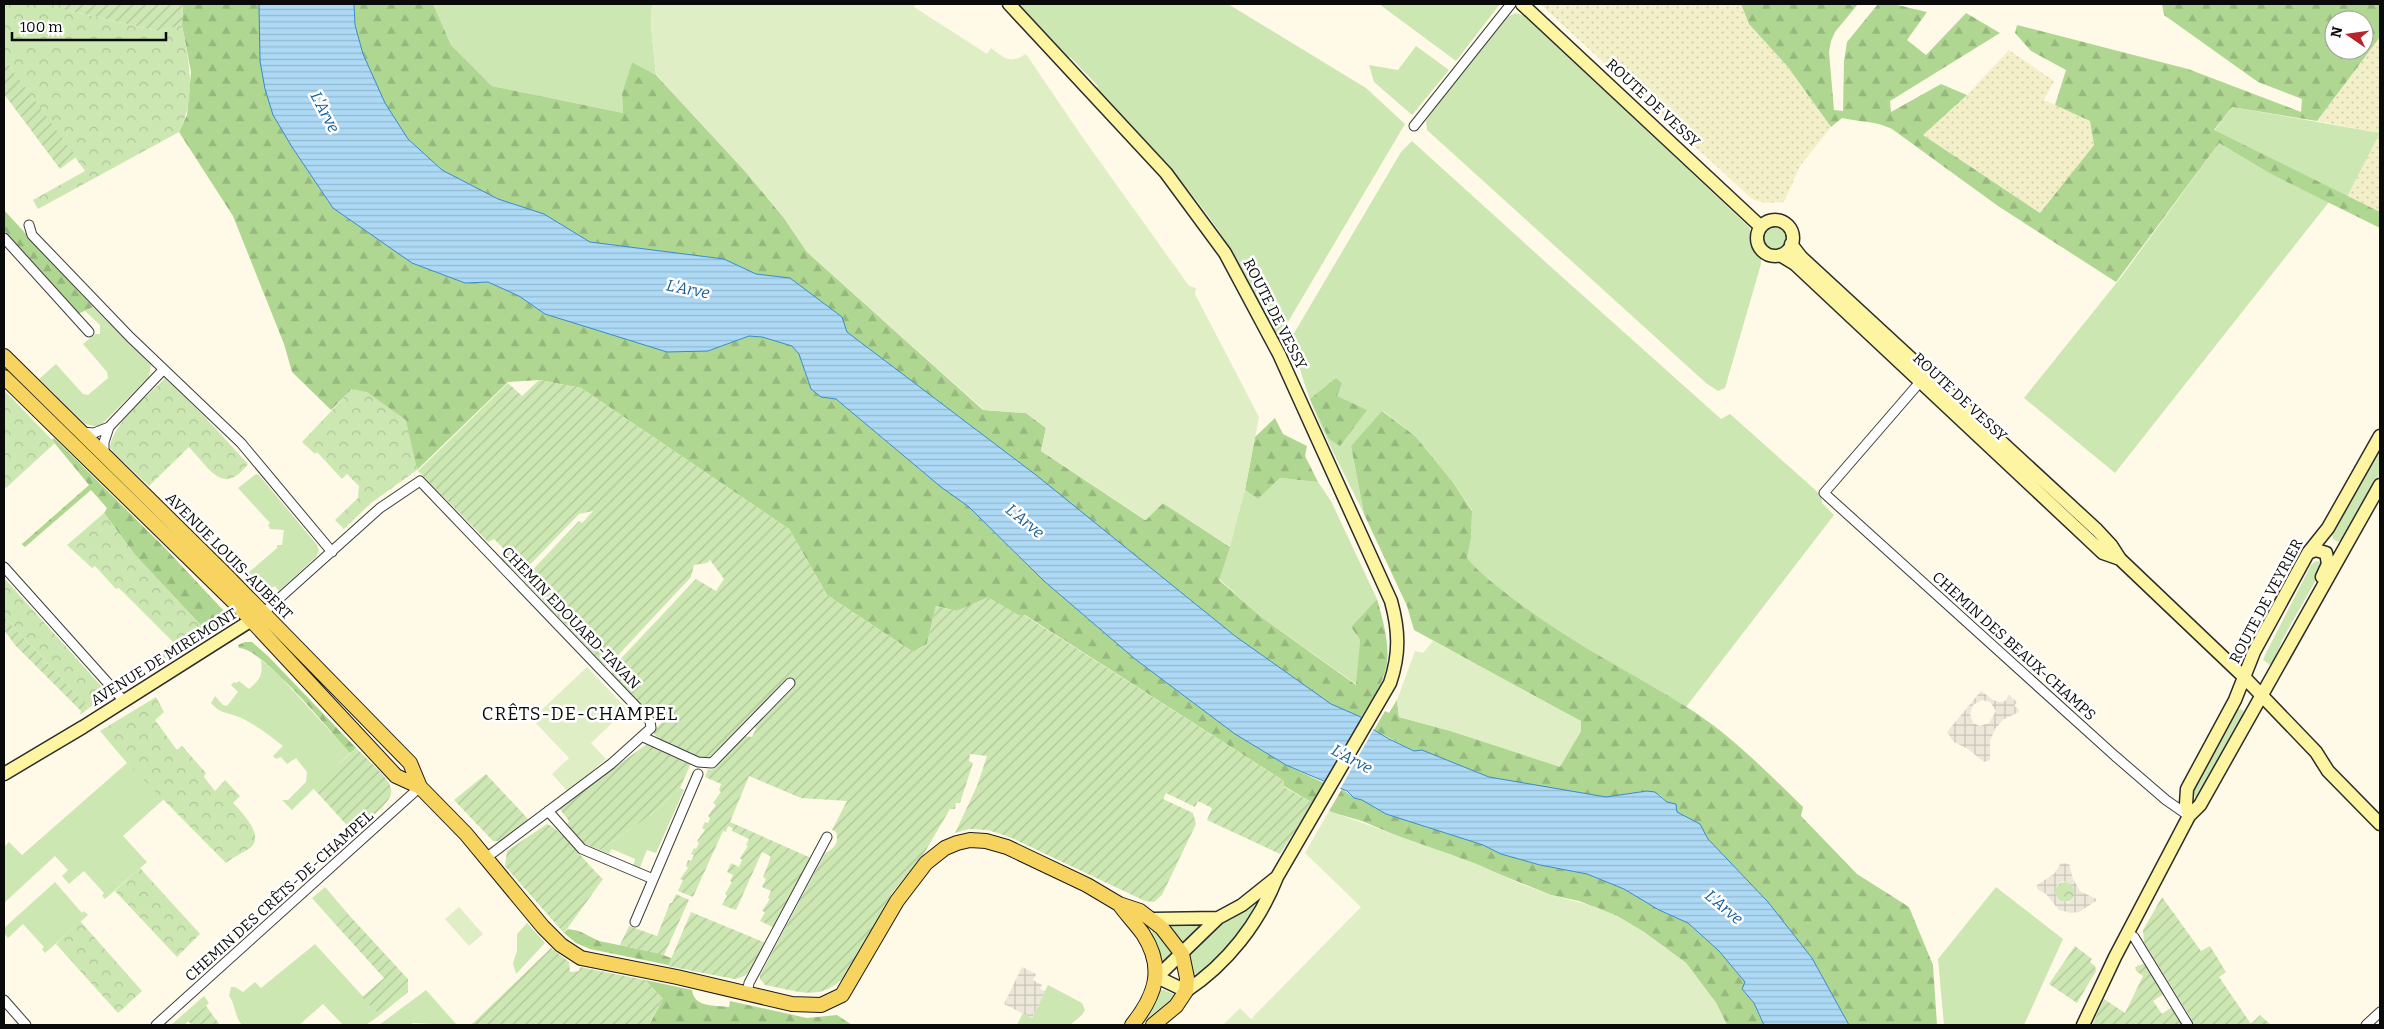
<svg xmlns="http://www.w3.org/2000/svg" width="2384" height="1029" font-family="Bitter,serif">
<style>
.farmland{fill:url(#farmland-dots)}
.grass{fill:#cde7b3}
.forest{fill:url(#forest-firs);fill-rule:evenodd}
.park{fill:url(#park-crowns)}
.garden{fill:url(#garden-furrows)}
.pitch{fill:#dfeec4}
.plaza{fill:url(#plaza-grid);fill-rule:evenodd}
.water{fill:url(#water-rules);stroke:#358cca}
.pier{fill:#fffae7}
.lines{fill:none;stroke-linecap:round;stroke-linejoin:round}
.street-casing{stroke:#3d3d3d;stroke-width:11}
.secondary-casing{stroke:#2c2c2c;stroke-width:15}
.primary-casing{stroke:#1b1b1b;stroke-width:16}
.street{stroke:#fff;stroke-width:9}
.secondary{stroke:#fef5a3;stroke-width:12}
.primary{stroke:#f7d45f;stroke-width:14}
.labels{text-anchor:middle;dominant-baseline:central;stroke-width:5;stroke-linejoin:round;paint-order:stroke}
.street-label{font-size:15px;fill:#0a0a0a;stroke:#fff}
.water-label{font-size:16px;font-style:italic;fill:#175d98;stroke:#fff}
.quarter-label{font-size:18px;letter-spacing:1px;fill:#0a0a0a;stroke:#fff}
</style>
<defs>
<pattern id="farmland-dots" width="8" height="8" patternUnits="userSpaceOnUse" patternTransform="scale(1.25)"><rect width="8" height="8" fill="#f3f0c9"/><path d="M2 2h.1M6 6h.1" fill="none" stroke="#cfccab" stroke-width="1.8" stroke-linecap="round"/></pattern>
<pattern id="forest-firs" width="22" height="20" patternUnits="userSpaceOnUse" patternTransform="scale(1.25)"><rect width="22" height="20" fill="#b0d792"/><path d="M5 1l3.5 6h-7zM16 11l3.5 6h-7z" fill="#96b77d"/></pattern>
<pattern id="park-crowns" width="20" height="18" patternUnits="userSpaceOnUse" patternTransform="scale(1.25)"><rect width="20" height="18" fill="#cde7b3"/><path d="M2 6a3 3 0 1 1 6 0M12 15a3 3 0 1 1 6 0" fill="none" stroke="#afc599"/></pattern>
<pattern id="garden-furrows" width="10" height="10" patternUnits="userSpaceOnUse" patternTransform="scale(1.25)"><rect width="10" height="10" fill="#cde7b3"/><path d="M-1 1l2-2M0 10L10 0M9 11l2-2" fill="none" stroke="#afc599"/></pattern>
<pattern id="plaza-grid" width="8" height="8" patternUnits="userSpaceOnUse" patternTransform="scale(1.25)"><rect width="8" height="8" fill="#ece7d9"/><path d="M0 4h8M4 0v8" fill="none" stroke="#c9c5b9"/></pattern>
<pattern id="water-rules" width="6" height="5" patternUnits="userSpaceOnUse" patternTransform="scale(1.25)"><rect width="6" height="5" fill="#add9f5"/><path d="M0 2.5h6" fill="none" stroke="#94b9d1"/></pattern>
</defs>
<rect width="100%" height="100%" fill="#fffae7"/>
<path class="farmland" d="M1540,4H1741L1749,24L1788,67L1831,127L1800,166L1784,202L1765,203L1752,199Z
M2380,37V212L2347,197L2380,133L2317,121Z
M2009,50L2054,81L2044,100L2090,121L2094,145L2040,213L1923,135L1967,95Z"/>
<path class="grass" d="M433,4H652L651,26L656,75L632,62L622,93L623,113L492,86L451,45Z
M1016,4H1228L1366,88L1405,124L1285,327L1284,349C1262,315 1248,279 1228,245C1192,187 1142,138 1096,89L1098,86L1070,57L1067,59Z
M1379,4H1500L1456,61Z
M1516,13L1525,16L1750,228L1752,246L1761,258V264L1725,388L1718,391L1706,383L1427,130L1426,121L1433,110L1506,17Z
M1416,46L1449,70L1412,115L1374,82L1369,65L1398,70Z
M2232,107L2380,133L2347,197L2214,131Z
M1412,141L1551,267L1721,419L1730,414L1821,495L1822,503L1834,515L1686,707L1550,627L1477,571L1467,558L1471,539L1472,510L1452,481L1415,436L1383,411L1351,446L1364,514C1341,466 1312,416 1299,365C1297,356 1291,350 1290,340L1401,152Z
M2219,143L2269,173L2329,202L2115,473L2024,398L2122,276Z
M1762 239a12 12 0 1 1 24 0a12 12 0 1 1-24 0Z
M93,307L151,364L149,377L99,427L85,424L39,379L56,364L83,394L88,395L108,378L107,372L83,344L95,334H100V325L85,311Z
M2380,452V473L2341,540L2338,542L2333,539L2332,535Z
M256,474L259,475L317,545L319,551L316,557L279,591L275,586L263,592L255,590L243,581L249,572L277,548V545H282L284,530L270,529L268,525L270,523L238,488Z
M1280,478L1318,482L1331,501L1377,599L1351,627L1360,640L1357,685L1260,616L1219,579L1245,490L1258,499Z
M2316,561L2321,562L2323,566L2321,571L2282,640L2274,662L2270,665L2263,660L2265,655L2311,565Z
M261,660L277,673L350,753L292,810L282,800H288L306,782L307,772L296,758L287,764L281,757L276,759L273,756L283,746C269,735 255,724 239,717C226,712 221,714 211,703L215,696L223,705L227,706L238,692L231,685L234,682L236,683L239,681L249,689C260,680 263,675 261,660Z
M2241,709L2245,712L2196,798L2193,793L2238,710Z
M127,763L164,799L123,836L147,862L105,899L102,896L104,893L84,871L69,884L62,876L68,870L55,856L4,903V847L9,842L22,855Z
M680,788L684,790L656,853L647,850L640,867L638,869L633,867L635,859L612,849L609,854L600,850L651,815Z
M55,882L82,913L84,911L88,915L45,953L42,949L44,947L23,924L8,938L4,933V928Z
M325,887L348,914L336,925L312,898Z
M1996,887L2063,939L2024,1025H1944L1938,959Z
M1263,896C1245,925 1228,954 1201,975L1194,974L1189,952L1211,930L1232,919Z
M527,923L545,943L516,974L513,963L517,951V934Z
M1167,923H1205L1184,945Z
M1153,928L1173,954L1160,967L1151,939Z
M315,944L380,1015L366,1025H343L323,1004L299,1025H242C234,1016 236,1005 229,996L231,987H235L243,992L255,982L261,988Z
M1048,985L1082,1003L1085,1010L1082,1015L1070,1025H1017L1023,1013L1032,1018Z
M426,990L457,1025L413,1023L409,1025H379Z
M1159,990H1164L1175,995L1174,997L1153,1018L1140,1025L1152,1010Z
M204,996L209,1003L184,1025H171Z"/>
<path class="forest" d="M183,4H259V13L292,147L333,208L412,263L465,283L488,282L519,296L545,314L708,351L749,336L762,337L792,346L799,354L811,389L821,397L836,399L941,487L969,507L1044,581L1135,659L1235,734L1286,765L1324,783L1313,803L1284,786V781L1025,615H1018L988,598L957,611L936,606L927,644L913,652L827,595L789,529L581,388L539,380L508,382L417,470L405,420L352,389L331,410L292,372L284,344L233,216L179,132L187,115L191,72L182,25Z
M354,4H433L451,45L492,86L623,113L622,93L632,62L656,75L744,170L784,218L807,252L983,410L1026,413L1046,428L1041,451L1145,520L1163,503L1230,547L1219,580L1260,616L1356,685L1360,640L1351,627L1377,599C1383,620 1392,651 1385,672C1380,689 1370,702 1361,717L1331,704L1235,636L1036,475L847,332L842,317L790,278L755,274L724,259L590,242L544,214L498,199L442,170L408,139L385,103L363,54L355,25Z
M1741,4H1858L1835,32L1831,41L1829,52L1834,110L1843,111L1844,61L1847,42L1878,4H1893L1927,12L1907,40L1926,55L1966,13L2000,33L1890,101L1891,112L1941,84L1967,95L1923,135L2040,213L2094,145L2090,121L2055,105L2066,70L2031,51L2015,33L2017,25L2188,69L2301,112L2302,99L2258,82L2164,15L2162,4H2380V37L2317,121L2232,107L2214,130L2380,212V228L2269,173L2219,143L2116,282L1998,206L1892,129C1877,121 1859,122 1842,118L1831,127L1788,67L1749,24ZM2334,20H2364V50H2334Z
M4,210L93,307L78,314L4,230Z
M1336,378L1342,383L1337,396L1367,410L1340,446L1329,439L1310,399Z
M1382,411L1415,436L1452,481L1472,511L1471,539L1467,558C1481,575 1498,587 1515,600C1569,642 1628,671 1685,706C1729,733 1766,771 1803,807L1801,816L1857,874L1909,907L1933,965L1937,1025H1849L1812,958L1768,902L1708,839L1700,824L1676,812L1660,795L1647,791L1606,797L1581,795L1489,777L1422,750L1414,751L1374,730L1385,711L1389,713L1397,700L1399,717L1447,730L1575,741L1581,731L1580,721L1414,630L1407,606L1364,514L1351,446Z
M1275,418L1283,434L1307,446L1305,456L1318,482L1280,478L1258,499L1245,490L1255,437Z
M54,438L165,548L223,610V622L209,634L135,555L104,513L107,508L91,490L25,547L22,544L89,485L52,440Z
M245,642H252L269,657L356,748L350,753C331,732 263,648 239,648L238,645Z
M1342,789L1354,798L1362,800L1386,814L1483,845L1501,854L1540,865L1587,874L1624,889L1659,910L1688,923L1719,951L1745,982L1742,989L1754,1003L1764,1025H1727L1716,1003L1686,963L1644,932L1617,916L1579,901L1551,895L1452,855L1409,841L1362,821L1331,812L1329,811Z
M568,929L579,931L599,941L658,953L686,964L688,969L590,949L576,943L564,933Z
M645,980L692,990C694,1008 715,1005 729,1007L730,1001L807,1018L837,1015L852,1025H649L663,999Z"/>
<path class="park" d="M4,4H60L62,9L158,31L182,25C189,63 197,96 179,132L38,209L33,200L85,171L4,58Z
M165,378L203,415L248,464C223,497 209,468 189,447L149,486L114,453L110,447C113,423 148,396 165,378Z
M352,389L367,392L406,420L417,470L371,503L344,529L335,520L358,498L359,486L347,474L342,479L317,452L315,454L302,442Z
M4,390L55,443L6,488L4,486Z
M104,513L135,555L209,634L159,665L154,659L173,642L119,588L116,589L95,566L92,568L67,545Z
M4,578L103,688L97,703L89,708L4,617Z
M156,697L164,712L155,720L177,750L182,746L206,773L204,777L215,791L225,780L240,796L233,803C243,814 268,838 247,850C239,855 233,857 226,863L127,763L100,731Z
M140,868L200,934L177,957L115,891Z
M2055 892a10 10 0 1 1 20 0a10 10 0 1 1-20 0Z
M80,921L142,991L118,1013L56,944Z"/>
<path class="garden" d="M60,4H183L182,25L158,31L62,9Z
M4,58L76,157L60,169L4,94Z
M539,380L581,388L789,529L827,595L913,652L927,644L936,606L957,611L988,597L1018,615H1024L1284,781V787L1313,803L1280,854L1207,820L1212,808L1198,801L1195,807L1166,793L1163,799L1193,813L1196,824L1162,895L1154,902L1145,901L1012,838L988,830L969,829L955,833L977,786L987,756L970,754L969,761L973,763L960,803H956L955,809H950L923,855L892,893L846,975C821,1003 798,991 765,985L760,979V975L825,853C835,848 839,843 836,832L832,830L847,801L801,798L749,776L730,822L811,858L773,927L760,921L765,912L762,911L770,899L768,898L771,891L762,887L766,879L763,877C765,872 771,858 770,856L762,852L736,910L722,905L727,896L725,894L732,882L730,881L733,875L727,872L731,863L739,867L742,860L740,858L748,846L746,845L749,839L732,831L733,828L728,826L726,832L723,831L693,897L678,891L683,880L680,879L688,868L686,866L688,860L691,861L694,855L691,854L694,848L696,849L699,843L697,841L705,830L702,828L705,822L708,823L710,818L708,816L716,805L713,803L721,792L719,790L721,784L705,777L708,769L712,770L744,736L752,737L756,729L754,725L711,759C695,758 662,747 653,732L663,721L658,712L646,711L612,674L611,669L696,579L716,591L724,579L710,560L707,563L694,565L691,577L608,666H605L523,580L579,521L582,523L593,511L579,514L519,576L501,558L505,550L494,539L488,542L418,471L508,383L522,396Z
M4,617L89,708L80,715L81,711L15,645L4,630Z
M647,744L691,763L680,788L651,815L600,850L585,844L567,824L569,821L559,808Z
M356,748C403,795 404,788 354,833L313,788Z
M486,774L529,820L501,841H493L454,800Z
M547,824C560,828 589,867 603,879L564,933L505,866L507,851Z
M676,894L689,900L664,955L620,945L629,926L657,936L670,903H672Z
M2162,897L2201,951L2210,946L2226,972L2219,977L2251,1024L2260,1015L2271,1025H2195L2144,942L2143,930Z
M691,912L766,943C758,958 753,977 734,979L668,966Z
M348,914L408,979V992L380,1015L362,997L384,978L336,925Z
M2075,946L2092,959L2090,962L2095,966L2096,971L2077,1003L2049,984Z
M551,948L569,962L570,972L579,971L580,967L645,980L663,999L649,1025H471Z
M2145,963L2164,994L2153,1001L2162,1014L2172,1007L2184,1025H2092L2104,999L2125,1013L2143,976L2136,971L2135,967Z
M206,1006L220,1025H192L188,1021Z"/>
<path class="pitch" d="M652,4H916L914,7L987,54L991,48C1006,59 1009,64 1026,54L1083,138L1189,286L1196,288L1195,294L1259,417L1245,490L1230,547L1163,503L1146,520L1041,451L1046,428L1026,413L984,410L807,252L784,218L744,170L656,75L651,26Z
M1433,641L1581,721V731L1560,767L1447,730L1399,717L1397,700L1415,651L1423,653Z
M587,667L627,709L591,743L606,759L568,792L552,774L569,758L532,719Z
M1329,811L1477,864L1521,884L1551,895L1596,907L1617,916L1644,932L1686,963L1716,1003L1727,1025H1223L1240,1008L1251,1019L1361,907L1305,853Z
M459,907L483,934L469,946L445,919Z"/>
<path class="plaza" d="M1981,691L1993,700L2000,702L2005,701L2009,695L2017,702L2014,706L2018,708L2019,712L2004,719L1995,729L1990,741V760L1984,762L1968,749L1954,742L1947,732ZM1982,700L1990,702L1996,711L1989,723L1980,726L1973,723L1970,714L1973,705Z
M2061,863L2069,864L2073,879L2080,891L2096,899V901L2079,912L2071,913L2059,910L2046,894L2037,889V885L2054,874ZM2063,881L2069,883L2074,888V897L2068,903L2059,900L2055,893L2057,885Z
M1022,967L1036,974L1033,980L1042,985L1040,989L1045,991L1032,1018L1004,1004Z"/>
<path class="water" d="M259,4H354L355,25L363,54L385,103L408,139L442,170L498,199L544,214L590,242L724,259L756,274L790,278L842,317L847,332L1036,475L1235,636L1331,704L1361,717L1374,730L1389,739L1414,751L1422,750L1489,777L1606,797L1647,791L1655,792L1667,802L1676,804L1677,812L1700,824L1708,839L1768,902L1812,958L1849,1025H1764L1754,1003L1742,989L1745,982L1719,951L1688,923L1659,910L1624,889L1587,874L1540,865L1501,854L1483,845L1386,814L1362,800L1354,798L1347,791L1286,765L1235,734L1135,659L1044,581L969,507L941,487L836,399L821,397L811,389L799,354L792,346L762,337L749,336L708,351L667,352L545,314L519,296L488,282L465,283L412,263L333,208L292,147L273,115L265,89L260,61Z"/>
<path class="pier" d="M1363,716L1375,727L1339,791L1324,785Z"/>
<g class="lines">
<g class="street-casing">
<path id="street" d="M1414,126L1511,4
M29,225L32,235L130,337L241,443L332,552
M4,238L89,332
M1920,382L1824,493L2115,756L2166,800L2189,816
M82,432L94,433L109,427L163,370
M104,454V442L109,427
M4,567L124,701
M263,613L380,508L420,481L650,721L651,728L611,764L486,858
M643,737L698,762L712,763L790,683
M548,811L582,849L653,879
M635,922L698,774
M2128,933L2134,937L2188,1025
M747,993L749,983L827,837
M4,1000L26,1025
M156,1025L420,787
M2366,1025L2380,1012"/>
</g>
<g class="secondary-casing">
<path id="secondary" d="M1009,4L1166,173L1225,253L1279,354L1391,601C1399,630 1400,654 1390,683L1277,877C1259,923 1227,964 1186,991L1157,977L1218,918L1242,905L1277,877
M1522,4L1761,227
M1757 238a18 18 0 1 1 36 0a18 18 0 1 1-36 0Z
M1791,244L1801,257L2097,530L2111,545L2120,559L2244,677L2316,752L2328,771L2380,824
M1780,255L1795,264L2103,553L2120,559
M2308,553L2316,550L2326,553L2328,564L2322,577
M4,774L83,727L258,616
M2189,816L2186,804L2187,789L2235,700L2254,652L2308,553L2328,528L2380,436
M1153,919L1218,918
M2083,1025L2115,957L2189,816L2200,805L2380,485"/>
</g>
<g class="primary-casing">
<path id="primary" d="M4,356L225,574L410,763L420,787L466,834L543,927L561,945L581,958L677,977L792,1004L821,1005L842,995L897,901L926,863L945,848L957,843L970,840L986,841L1007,847L1087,885L1119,904L1140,911L1162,928L1182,954L1187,978L1186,991L1176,1006L1153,1025
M4,377L238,606L396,776L420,787
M1119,904C1126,914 1136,924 1143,934C1165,968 1156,995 1132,1025"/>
</g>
<use href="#street" class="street"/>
<use href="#secondary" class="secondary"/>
<use href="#primary" class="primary"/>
</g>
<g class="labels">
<g class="street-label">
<text transform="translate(1653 103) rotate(43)">ROUTE DE VESSY</text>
<text transform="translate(1275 314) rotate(63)">ROUTE DE VESSY</text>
<text transform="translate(1960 397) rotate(43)">ROUTE DE VESSY</text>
<text transform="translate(229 556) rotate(45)">AVENUE LOUIS-AUBERT</text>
<text transform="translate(2266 601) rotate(-62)">ROUTE DE VEYRIER</text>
<text transform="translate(571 618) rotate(46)">CHEMIN EDOUARD-TAVAN</text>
<text transform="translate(2014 646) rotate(42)">CHEMIN DES BEAUX-CHAMPS</text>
<text transform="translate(164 657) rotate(-32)">AVENUE DE MIREMONT</text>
<text transform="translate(279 896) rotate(-42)">CHEMIN DES CRÊTS-DE-CHAMPEL</text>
</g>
<g class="water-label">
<text transform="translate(325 112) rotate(62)">L'Arve</text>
<text transform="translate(688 289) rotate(11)">L'Arve</text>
<text transform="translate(1025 521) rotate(39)">L'Arve</text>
<text transform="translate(1352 759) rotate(28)">L'Arve</text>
<text transform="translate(1724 907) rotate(40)">L'Arve</text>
</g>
<g class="quarter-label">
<text x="580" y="714">CRÊTS-DE-CHAMPEL</text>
</g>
</g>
<rect width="2384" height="1029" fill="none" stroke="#0a0a0a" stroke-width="10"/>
<g transform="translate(2349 35) rotate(283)"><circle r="24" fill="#ffffff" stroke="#9d9d9d"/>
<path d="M0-4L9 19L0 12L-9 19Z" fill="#b6252a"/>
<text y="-8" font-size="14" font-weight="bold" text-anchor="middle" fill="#0a0a0a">N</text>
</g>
<path d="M12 32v8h154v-8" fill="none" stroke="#0a0a0a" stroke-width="2.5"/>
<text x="20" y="32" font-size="15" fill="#0a0a0a" stroke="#ffffff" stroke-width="4" paint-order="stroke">100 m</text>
</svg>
